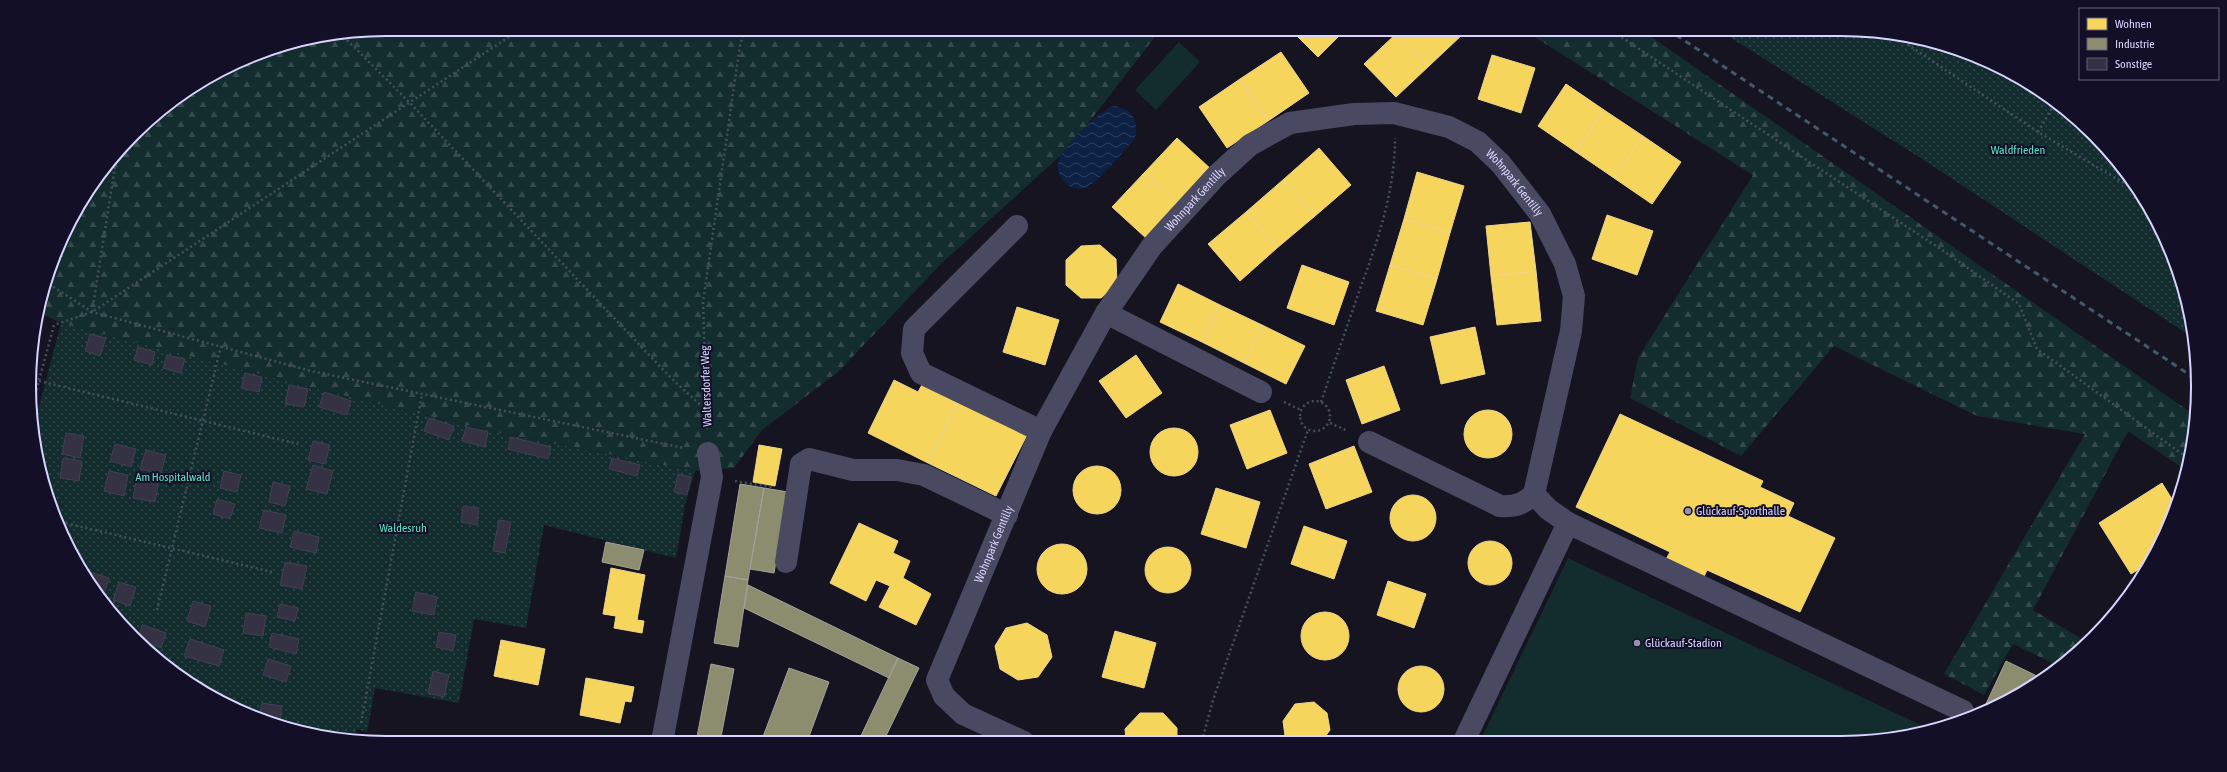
<svg xmlns="http://www.w3.org/2000/svg" width="2227" height="772" font-family="'Asap Condensed',sans-serif">
<style>
.grass{fill:url(#grass-dots)}
.forest{fill:url(#forest-firs)}
.pitch{fill:#132c2d}
.water{fill:url(#water-waves)}
.homes{fill:#f6d55c;stroke:#edd58d}
.industry{fill:#8c8c6e;stroke:#a3a29a}
.building{fill:#343243;stroke:#433f54}
.lines{fill:none;stroke-linecap:round;stroke-linejoin:round}
.path{stroke:#44505f;stroke-width:2.5;stroke-dasharray:2 3;stroke-linecap:butt}
.minor{stroke:#4a4962;stroke-width:22}
.rail{stroke:#43596b;stroke-width:3;stroke-dasharray:6 5;stroke-linecap:butt}
.poi-dot{fill:#9591b1;stroke:#130f26;stroke-width:1.5}
.labels{text-anchor:middle;dominant-baseline:central;stroke-width:4;stroke-linejoin:round;paint-order:stroke}
.park-label{font-size:12px;fill:#5fe0c0;stroke:#130f26}
.street-label{font-size:12px;fill:#d9d4ff;stroke:#130f26}
.poi-label{font-size:12px;fill:#d9d4ff;stroke:#130f26;text-anchor:start}
.rim{fill:none;stroke:#d9d4ff;stroke-width:2}
</style>
<defs>
<pattern id="grass-dots" width="8" height="8" patternUnits="userSpaceOnUse"><rect width="8" height="8" fill="#132c2d"/><path d="M2 2h.1M6 6h.1" fill="none" stroke="#354a4c" stroke-width="1.8" stroke-linecap="round"/></pattern>
<pattern id="forest-firs" width="22" height="20" patternUnits="userSpaceOnUse"><rect width="22" height="20" fill="#132c2d"/><path d="M5 1l3.5 6h-7zM16 11l3.5 6h-7z" fill="#354a4c"/></pattern>
<pattern id="water-waves" width="16" height="10" patternUnits="userSpaceOnUse"><rect width="16" height="10" fill="#0d2144"/><path d="M0 5q4-4 8 0t8 0" fill="none" stroke="#304060"/></pattern>
</defs>
<rect width="100%" height="100%" fill="#161421"/>
<path class="grass" d="M1717,29H1841L1933,41L1999,66L2058,103L2109,150L2150,207L2179,271L2195,339L1922,159Z
M61,323L310,387L495,432L695,471L685,505L676,558L544,525L526,628L474,619L459,703L375,688L367,732L357,729L355,739L294,731L187,683L134,639L89,585L41,478L33,429Z"/>
<path class="forest" d="M386,29H1161L1069,148L942,263L838,372L762,430L734,468L695,471L495,432L310,387L61,323L40,313L66,228L103,168L150,118L250,56L317,36Z
M1522,29H1640L2196,416L2187,471L2128,431L2033,610L2087,642L2077,654L2059,666L2013,644L1984,695L1944,674L2085,434L1977,416L1834,346L1741,456L1630,398L1638,358L1753,175Z"/>
<path class="pitch" d="M1179,42L1200,62L1156,110L1135,90Z
M1568,558L1927,728L1888,740L1480,741Z"/>
<path class="water" d="M1112,106C1131,107 1140,120 1135,139C1121,153 1107,173 1090,185C1073,197 1053,178 1059,160C1064,144 1097,114 1112,106Z"/>
<path class="homes" d="M1290,29H1346L1318,57Z
M1401,29H1458L1463,34L1429,66L1398,32Z
M1398,32L1429,66L1396,97L1364,64Z
M1281,52L1309,93L1268,121L1240,79Z
M1492,55L1535,68L1521,113L1478,99Z
M1240,79L1268,121L1227,148L1199,107Z
M1566,84L1604,110L1576,152L1538,126Z
M1604,110L1643,136L1614,178L1576,152Z
M1643,136L1681,162L1652,204L1614,178Z
M1177,138L1212,170L1179,205L1144,173Z
M1319,148L1351,185L1315,216L1284,179Z
M1417,172L1464,186L1450,233L1404,219Z
M1144,173L1179,205L1147,239L1112,207Z
M1284,179L1315,216L1277,248L1246,212Z
M1246,212L1277,248L1240,281L1208,244Z
M1607,215L1653,231L1637,275L1592,259Z
M1404,219L1450,233L1437,279L1390,265Z
M1530,222L1536,271L1491,276L1486,226Z
M1100,245L1116,259L1117,284L1101,298H1081L1066,285V260L1081,246Z
M1302,265L1349,282L1334,325L1287,308Z
M1390,265L1437,279L1423,325L1376,311Z
M1536,271L1541,321L1497,325L1491,276Z
M1178,284L1220,305L1202,342L1160,322Z
M1220,305L1262,325L1244,363L1202,342Z
M1017,307L1059,320L1045,365L1003,352Z
M1262,325L1305,346L1286,384L1244,363Z
M1475,327L1485,374L1441,384L1430,337Z
M1136,355L1162,393L1126,418L1099,381Z
M1384,366L1400,410L1362,424L1346,380Z
M894,380L918,392L923,383L958,401L928,463L868,433Z
M958,401L1027,435L996,496L928,463Z
M1464 434a24 24 0 1 1 48 0a24 24 0 1 1-48 0Z
M1270,410L1287,453L1247,469L1230,425Z
M1620,414L1763,481L1760,487L1794,503L1788,516L1835,538L1800,612L1707,570L1702,581L1664,563L1670,552L1576,507Z
M1150 452a24 24 0 1 1 48 0a24 24 0 1 1-48 0Z
M759,445L782,449L775,486L753,482Z
M1354,446L1372,492L1326,509L1309,464Z
M1073 490a24 24 0 1 1 48 0a24 24 0 1 1-48 0Z
M2162,483L2175,504L2151,562L2131,574L2099,523Z
M1216,488L1260,502L1246,548L1201,534Z
M1390 518a23 23 0 1 1 46 0a23 23 0 1 1-46 0Z
M859,523L898,541L893,553L910,561L903,578L931,594L916,625L879,607L890,586L876,580L866,601L830,583Z
M1304,526L1347,541L1334,579L1291,564Z
M1468 563a22 22 0 1 1 44 0a22 22 0 1 1-44 0Z
M1037 569a25 25 0 1 1 50 0a25 25 0 1 1-50 0Z
M1145 570a23 23 0 1 1 46 0a23 23 0 1 1-46 0Z
M611,568L645,575L637,620L644,621L642,633L614,628L616,616L603,614Z
M1388,581L1426,594L1414,628L1377,615Z
M1301 636a24 24 0 1 1 48 0a24 24 0 1 1-48 0Z
M1027,623L1047,635L1052,657L1038,677L1018,680L1000,669L995,646L1006,628Z
M1115,631L1156,643L1144,688L1102,677Z
M501,640L545,649L538,685L494,676Z
M1398 689a23 23 0 1 1 46 0a23 23 0 1 1-46 0Z
M586,678L634,687L631,702L625,701L620,723L580,715Z
M1314,702L1327,713L1330,730L1322,741H1291L1285,736L1283,721L1295,704Z
M1140,713H1163L1177,728V741H1126L1125,729Z"/>
<path class="industry" d="M740,484L764,488L748,580L725,576Z
M764,488L788,492L774,573L750,569Z
M606,542L644,550L639,570L602,562Z
M725,576L748,580L738,647L714,643Z
M748,585L898,658L889,678L744,608Z
M898,658L919,668L883,742H858Z
M2006,661L2041,678L1999,706L1991,709L1985,706Z
M711,664L734,669L720,742H696Z
M789,668L829,682L807,742H761Z"/>
<path class="building" d="M90,334L106,338L100,356L85,351Z
M138,347L155,352L152,365L134,360Z
M167,355L185,359L181,373L163,368Z
M245,373L262,377L259,392L241,388Z
M289,385L308,389L304,407L285,404Z
M324,392L351,401L347,415L319,407Z
M429,418L454,426L449,440L424,431Z
M466,427L488,432L485,447L462,441Z
M66,433L84,436L80,458L62,454Z
M511,437L551,447L548,459L508,449Z
M313,441L330,445L325,464L308,460Z
M115,444L136,449L131,467L110,461Z
M146,450L166,455L161,474L140,469Z
M63,458L82,461L79,481L60,478Z
M612,458L640,465L637,476L609,469Z
M313,465L333,471L327,494L306,489Z
M109,471L128,475L124,496L104,491Z
M224,471L241,475L237,492L220,488Z
M678,474L691,477L687,495L674,492Z
M137,476L159,480L155,502L133,498Z
M273,482L290,486L285,506L269,502Z
M217,499L235,504L230,519L213,514Z
M463,506L479,508L477,525L461,522Z
M264,510L286,515L282,533L259,528Z
M499,520L511,522L505,553L493,551Z
M294,531L319,537L316,553L290,547Z
M285,562L307,566L302,589L280,585Z
M90,572L109,578L104,595L95,592L89,585L88,581Z
M119,582L136,587L130,606L113,600Z
M416,592L437,597L434,615L412,611Z
M193,601L211,606L205,627L187,621Z
M280,604L298,608L295,621L277,617Z
M246,613L266,616L263,636L243,633Z
M142,625L166,633L161,648L138,640Z
M439,632L456,635L453,651L436,647Z
M272,633L299,639L296,654L269,647Z
M190,639L224,650L219,666L184,656Z
M268,659L291,666L286,682L263,675Z
M433,671L449,675L444,697L428,693Z
M262,703L282,706L279,724L259,715Z"/>
<g class="lines">
<path class="path" d="M1609,29L1945,252L2019,304L2037,349L2189,459
M340,33L409,102L671,378L706,410
M1895,36L2038,132L2139,192
M2038,132L2056,101
M49,284L92,312L311,371L684,448
M92,312L117,154
M39,381L298,444
M1300 416a15 15 0 1 1 30 0a15 15 0 1 1-30 0Z
M1284,402L1301,410
M1321,402C1334,364 1347,326 1360,289C1378,240 1395,191 1395,138
M30,414L54,325L92,312L521,29
M1330,423L1348,431
M707,429L703,302L740,45L745,29
M735,481L772,487
M61,522L272,572
M157,610L221,346
M361,723L422,394
M1202,741L1213,700L1308,430"/>
<g class="minor">
<path d="M1017,226L914,329L912,353L921,373L1041,431"/>
<path d="M1106,313L1261,392"/>
<path d="M1534,494L1548,509L1568,523"/>
<path d="M786,562L801,464L809,459L853,470H897L924,475L1007,515"/>
<path d="M1464,741L1568,523L1963,711"/>
<path d="M662,742L712,477L708,453"/>
<path id="s1" d="M1024,742L963,714L944,696L937,680L1041,431L1106,313L1152,246L1217,175L1250,145L1290,123L1354,114L1394,113L1449,127L1478,142L1501,164L1540,214L1565,264L1574,296L1571,331L1534,494C1523,504 1516,507 1500,506L1369,442"/>
</g>
<path class="rail" d="M1667,29L2196,379"/>
</g>
<g class="poi-dot">
<circle cx="1688" cy="511" r="4"/>
<circle cx="1637" cy="643" r="4"/>
</g>
<g class="labels">
<g class="park-label">
<text x="2018" y="150">Waldfrieden</text>
<text x="173" y="477">Am Hospitalwald</text>
<text x="403" y="528">Waldesruh</text>
</g>
<g class="street-label">
<text stroke="none"><textPath href="#s1" startOffset="1032">Wohnpark Gentilly</textPath></text>
<text stroke="none"><textPath href="#s1" startOffset="660">Wohnpark Gentilly</textPath></text>
<text transform="translate(706 386) rotate(-92)">Waltersdorfer Weg</text>
<text stroke="none"><textPath href="#s1" startOffset="258">Wohnpark Gentilly</textPath></text>
</g>
<g class="poi-label">
<text x="1696" y="511">Glückauf-Sporthalle</text>
<text x="1645" y="643">Glückauf-Stadion</text>
</g>
</g>
<path d="M0 0H2227V772H0ZM386 36H1841A350 350 0 0 1 2191 386V386A350 350 0 0 1 1841 736H386A350 350 0 0 1 36 386V386A350 350 0 0 1 386 36Z" fill="#130f26" fill-rule="evenodd"/>
<path class="rim" d="M386 36H1841A350 350 0 0 1 2191 386V386A350 350 0 0 1 1841 736H386A350 350 0 0 1 36 386V386A350 350 0 0 1 386 36Z"/>
<rect x="2079" y="8" width="140" height="72" fill="#130f26" stroke="#625e7d"/>
<rect x="2087" y="18" width="20" height="12" fill="#f6d55c" stroke="#625e7d"/>
<text x="2115" y="28" font-size="12" fill="#d9d4ff">Wohnen</text>
<rect x="2087" y="38" width="20" height="12" fill="#8c8c6e" stroke="#625e7d"/>
<text x="2115" y="48" font-size="12" fill="#d9d4ff">Industrie</text>
<rect x="2087" y="58" width="20" height="12" fill="#343243" stroke="#625e7d"/>
<text x="2115" y="68" font-size="12" fill="#d9d4ff">Sonstige</text>
</svg>
